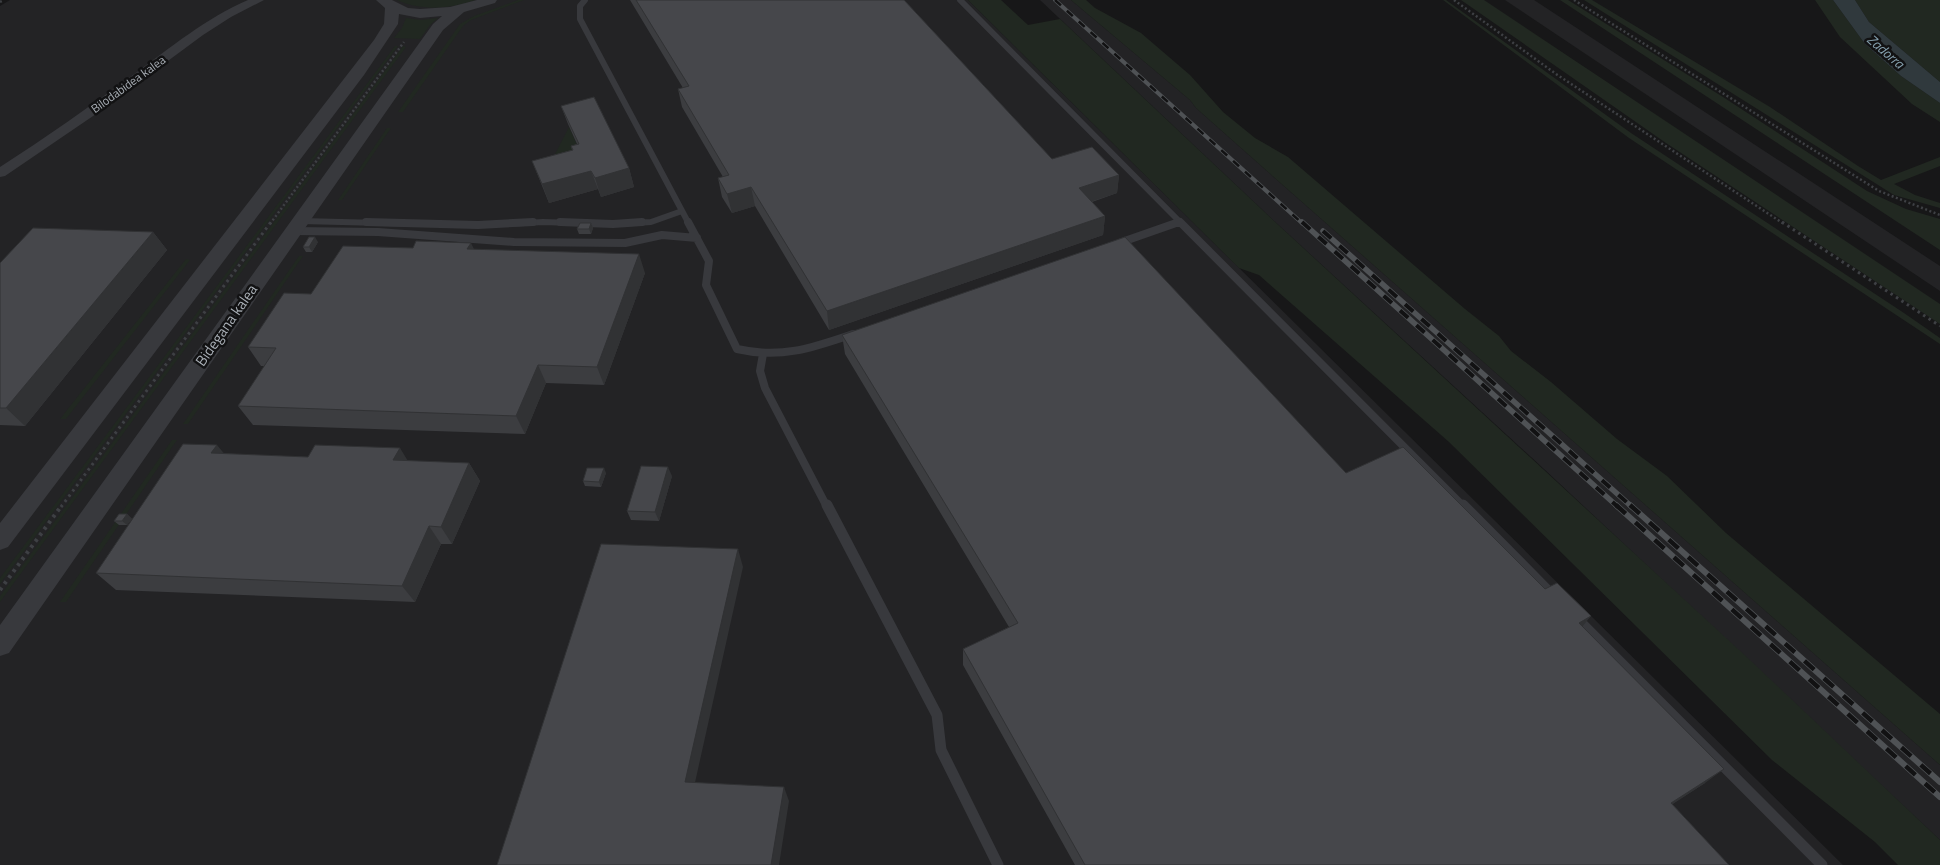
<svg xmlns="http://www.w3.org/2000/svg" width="1940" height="865" font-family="'Titillium Web',sans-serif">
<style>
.built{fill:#232325}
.green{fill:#212821}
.water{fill:#30393d}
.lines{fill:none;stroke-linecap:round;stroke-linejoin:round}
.path-far2{stroke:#3e4044;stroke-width:2.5;stroke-dasharray:2 2.5;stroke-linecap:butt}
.path-far1{stroke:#3e4044;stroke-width:3;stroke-dasharray:2.5 4;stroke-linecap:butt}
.path{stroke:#3e4044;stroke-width:4;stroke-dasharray:3 4.5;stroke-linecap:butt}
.service-far2{stroke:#38393d;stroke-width:6}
.service-far1{stroke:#38393d;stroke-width:8}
.service{stroke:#38393d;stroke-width:11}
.minor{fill:#38393d;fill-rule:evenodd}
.tertiary{fill:#38393d;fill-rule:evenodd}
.rail-far2-casing{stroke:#4f5255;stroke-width:4}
.rail-far1-casing{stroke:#4f5255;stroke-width:5.5}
.rail-casing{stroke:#4f5255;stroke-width:6}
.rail-far2{stroke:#121213;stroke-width:2.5;stroke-dasharray:8;stroke-linecap:butt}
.rail-far1{stroke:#121213;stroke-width:4;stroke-dasharray:11;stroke-linecap:butt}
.rail{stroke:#121213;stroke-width:4.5;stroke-dasharray:13;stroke-linecap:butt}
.wall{fill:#3c3d40}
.shaded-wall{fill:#313234}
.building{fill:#46474b;stroke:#313234}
.labels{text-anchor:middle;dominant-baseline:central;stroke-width:5;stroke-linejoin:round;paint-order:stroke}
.far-street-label{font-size:12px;fill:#aab0b7;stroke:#121213}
.far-water-label{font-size:14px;font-style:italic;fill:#85a0ae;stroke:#121213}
.street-label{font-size:15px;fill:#aab0b7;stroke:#121213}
</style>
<rect width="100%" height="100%" fill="#171718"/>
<path class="built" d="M10,0H968L1843,865H0V6Z
M1040,0H1071L1190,100L1196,108L1267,171L1940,765V840L1544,469L1273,220Z
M1505,0H1534L1940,266V291Z"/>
<path class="green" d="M397,0H475C450,9 421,11 397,0Z
M518,0H524L471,20L463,26L403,112H398L460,24L474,16Z
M968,0H1001L1028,25L1060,19L1273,220L1751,661L1940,840V865H1898L1875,842L1772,760L1449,442L1259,275L1239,268Z
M1071,0H1086L1095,8L1141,33L1190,75L1223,112L1255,138L1288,157L1465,309L1499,336L1511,351L1551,382L1617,439L1667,476L1726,533L1940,714V765L1267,171L1196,108L1190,100Z
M1443,0H1446L1631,133L1904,313L1940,338V344L1629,138Z
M1461,0H1484L1940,304V324L1666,143Z
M1560,0H1568L1723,97L1867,191L1906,209L1940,219V250Z
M1584,0H1592L1770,107L1858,166L1881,180L1940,157V166L1894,184L1915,195L1940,203V208L1894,195Z
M1815,0H1833L1865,44L1901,76L1940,103V122L1912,104L1840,37Z
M1855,0H1940V82L1869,22Z
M406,18L421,20L438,18L430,25L420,39L394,38L402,28Z
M395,46H398L0,584V578Z
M403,46L406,47L0,602V596Z
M569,127L584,160L550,164Z
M387,128H391L342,200H338Z
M299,256H303L188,424H183Z
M186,259L190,260L66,419H60Z
M172,440H177L66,602H60Z"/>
<path class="water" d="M1833,0H1855L1869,22L1940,82V103L1901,76L1865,44Z"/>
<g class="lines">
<path class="path-far2" d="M1454,0L1556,74L1784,224
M1574,0L1879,191L1940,215
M0,2L4,0
M270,224L404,42"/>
<path class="path-far1" d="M1782,222L1940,326
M61,507L271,222"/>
<path class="path" d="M0,590L62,505"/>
<path class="service-far2" d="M585,0L580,6V19L689,224
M960,0L1180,222L1175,224
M301,221L422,224
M1180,222L1182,224
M506,224L543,222L603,224
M618,224L651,222L682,211"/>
<path class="service-far1" d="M366,222L478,225L533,222
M560,222L613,224L642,222
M688,222L709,261L706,285L737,349C781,359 812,348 853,334
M1180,222L1464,507
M293,231L378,232L514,242L625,243L662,235L697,238
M1119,243L1179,222
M763,354L760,371L765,388L827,507"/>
<path class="service" d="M827,505L937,715L941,750L998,865
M1463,505L1554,597
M1576,618L1822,865"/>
<path class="minor" d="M248,0H264L231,17L203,35L96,114L5,176L0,177V167C45,138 89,107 133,75C170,48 206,18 248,0Z"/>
<path class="tertiary" d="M376,0H392L408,8L420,9L450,7L477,0H497L495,3L464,12L443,30L9,653L0,656V625L433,24L442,16L420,18L399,14L398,24L364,75L8,547L0,550V523L374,40L384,24L385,8Z"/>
<g class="rail-far2-casing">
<path id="rail-far2" d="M1055,0L1303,224"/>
</g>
<g class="rail-far1-casing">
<path id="rail-far1" d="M1302,222L1618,507
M1323,231L1632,507"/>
</g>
<g class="rail-casing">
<path id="rail" d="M1616,505L1940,797
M1630,505L1940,782"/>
</g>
<use href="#rail-far2" class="rail-far2"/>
<use href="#rail-far1" class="rail-far1"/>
<use href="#rail" class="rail"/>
</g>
<path class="wall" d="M630,0H904L1052,159L1119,175L1117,193L1092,202L1105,216L1103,235L829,330L755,206L732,213L722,197L718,178L723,177L682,107L678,89L683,88Z
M561,106L629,168L634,187L601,197L598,189L549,203L532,161L572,150L571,146L577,144L568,124Z
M591,223L593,228L591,234H579L577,229Z
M153,232L167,250L25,426L0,425V263Z
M318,242L312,252H306L303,247Z
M474,250L645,273L604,385L546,383L525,434L253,425L238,406L265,366H261L248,347L311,294Z
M842,335L1346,473L1582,627L1705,783L1672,804L1729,865H1075L963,665V649L1009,627L845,354Z
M224,454L469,463L480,481L452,544H441L415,602L116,590L96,573Z
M606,473L601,487L585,486L583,481Z
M672,476L659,521L631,520L627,511Z
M127,514L132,519L127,525H119L114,521Z"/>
<path class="shaded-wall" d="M629,168L634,187L601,197L595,178Z
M591,171L598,189L549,203L542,184Z
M1119,175L1117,193L1078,206L1079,188Z
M751,187L755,206L732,213L727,194Z
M1105,216L1103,235L829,330L827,311Z
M591,223L593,228L591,234L589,229Z
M153,232L167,250L25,426L6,408Z
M315,237L318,242L312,252L309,247Z
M471,243L480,261L467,249Z
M639,254L645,273L604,385L597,367Z
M538,365L546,383L525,434L516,416Z
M217,445L232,463L211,453Z
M400,448L411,466L393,460Z
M469,463L480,481L452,544L441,527Z
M668,467L672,476L659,521L655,512Z
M604,468L606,473L601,487L599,482Z
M127,514L132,519L127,525L122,521Z
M429,526L441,544L415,602L402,586Z
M738,549L743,567L692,796L685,782Z
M1591,616L1577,633L1579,623Z
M1724,769L1705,783L1653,817L1671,803Z
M784,787L789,801L779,865H771Z"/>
<path class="building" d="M636,0H904L1052,159L1092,147L1119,175L1079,188L1105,216L827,311L751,187L727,194L718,178L729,175L678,89L689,86Z
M594,97L629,168L595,178L591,171L542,184L532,161L573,150L571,146L579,144L561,106Z
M580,223H591L589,229H577Z
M33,228L153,232L6,408H0V263Z
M309,237H315L309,247H303Z
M1125,237L1346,473L1403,447L1545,589L1557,583L1591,616L1579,623L1724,769L1671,803L1729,865H1085L963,649L1018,623L842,335Z
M416,241L471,243L467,249L639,254L597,367L538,365L516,416L238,406L276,348L248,347L284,293L311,294L343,246L413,248Z
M183,444L217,445L211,453L308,457L315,445L400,448L393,460L469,463L441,527L429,526L402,586L96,573Z
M641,466L668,467L655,512L627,511Z
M587,468H604L599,482L583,481Z
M119,514H127L122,521H114Z
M601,544L738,549L685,782L784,787L771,865H497Z"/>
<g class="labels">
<g class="far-street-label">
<text transform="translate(128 84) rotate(-36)">Bilodabidea kalea</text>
</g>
<g class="far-water-label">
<text transform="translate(1886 51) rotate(41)">Zadorra</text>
</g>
<g class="street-label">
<text transform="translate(226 325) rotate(-55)">Bidegana kalea</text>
</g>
</g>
</svg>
